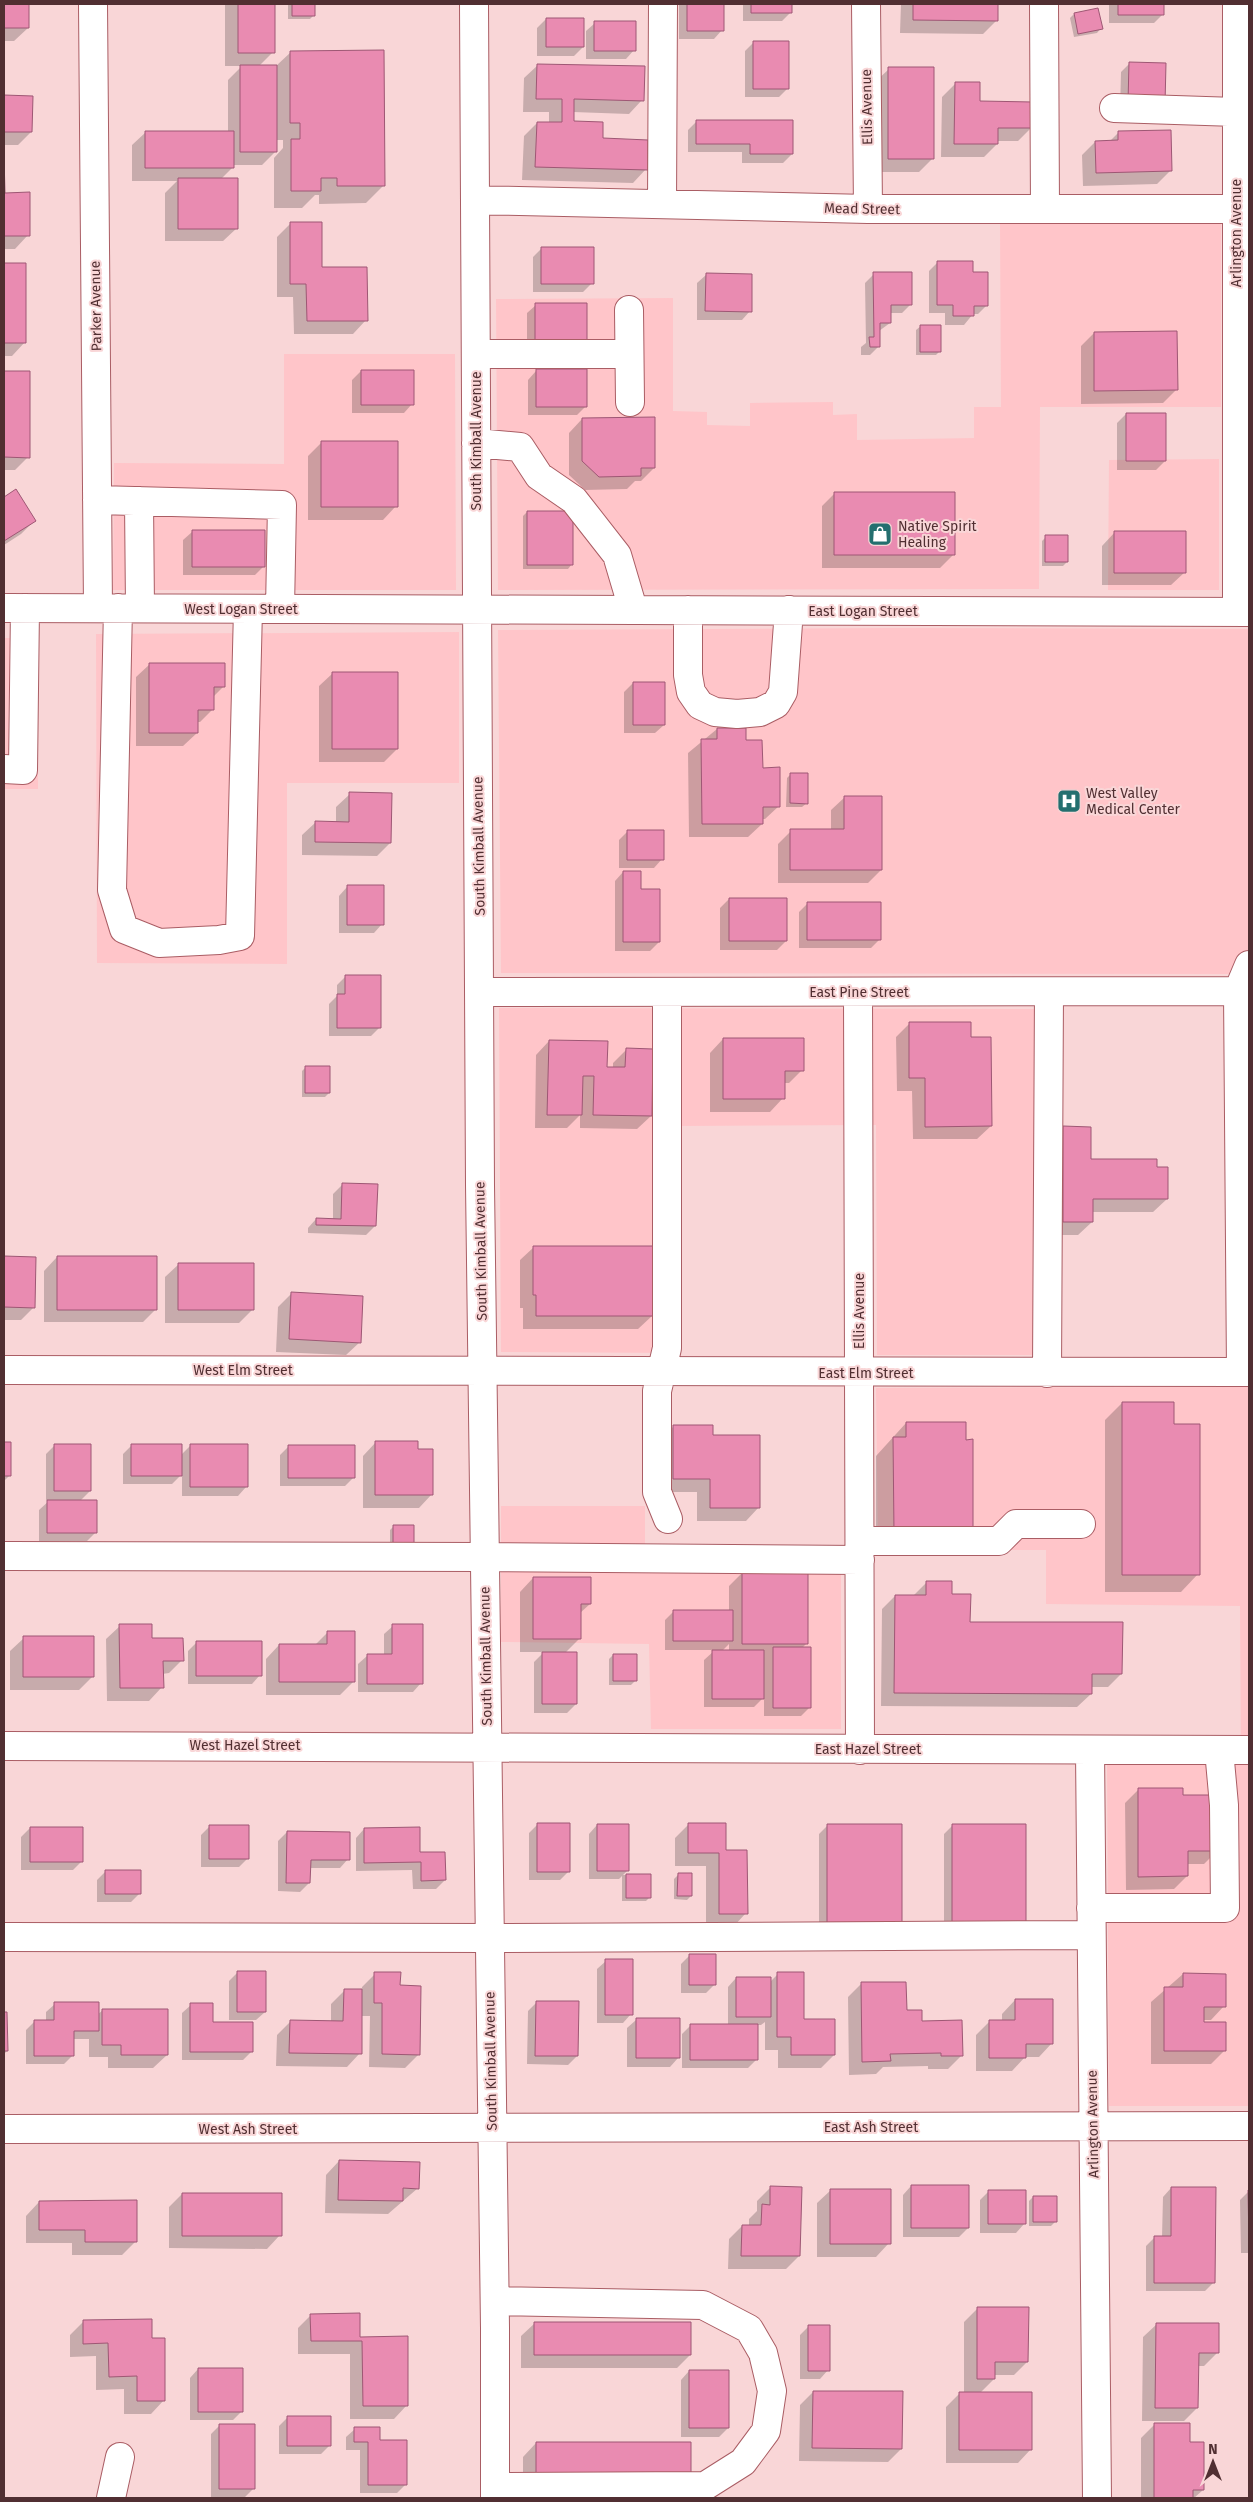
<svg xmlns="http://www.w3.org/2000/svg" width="1253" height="2502" font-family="'Fira Sans',sans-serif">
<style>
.built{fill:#ffc5c9}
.shadow{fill:#0003;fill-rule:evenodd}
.building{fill:#e98bb1;stroke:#9e5774}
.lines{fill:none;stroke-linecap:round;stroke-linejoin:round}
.minor-casing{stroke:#aa5d64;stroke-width:30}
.minor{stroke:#fff;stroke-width:28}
.labels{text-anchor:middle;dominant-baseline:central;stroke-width:4;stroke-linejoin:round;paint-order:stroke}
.street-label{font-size:14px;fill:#512f32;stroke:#f9d6d7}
.poi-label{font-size:14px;fill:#512f32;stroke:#f9d6d7;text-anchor:start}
</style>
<rect width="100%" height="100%" fill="#f9d6d7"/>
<path class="built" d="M1000,221H1221V407H1040L1039,589L498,590L496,299L673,298V411L707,412V425L750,426V403L833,402V415L857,414V440L974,438V407H1001Z
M284,354H455L456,590H113L114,463L284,464Z
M1219,459V590H1108L1109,460Z
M890,628L1249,629V974L501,973L498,630Z
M459,632V783H287V964L97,963L96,634Z
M4,638H38V789H4Z
M499,1008L1053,1009L1056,1355H877L876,1125L677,1126V1353L501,1352Z
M1249,1387V2106H1109L1107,1765H1241L1240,1606L1046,1604V1550H878L876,1388Z
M501,1506H645V1549H841V1729H651L649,1644L501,1642Z"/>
<path class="shadow" d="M4,4H28V28L14,41H4Z
M225,4H273V52L259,66H276L291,52L384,185L366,203L319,204V195H315L302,208H274V158L283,148V140H276V151L262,165H232V168L220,180L237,228L223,241H165V193L177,181H132V145L146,132H228V80L242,66H225Z
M288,4H314V15L310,19H288Z
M679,4H722V30L714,39H679Z
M743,4H791V12L782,21H743Z
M901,4H997V20L983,34L900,33Z
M1109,4H1163V14L1154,23H1109Z
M1097,9L1101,28L1097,33L1074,37L1070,18L1074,14Z
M546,19L583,47L574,56H537V28Z
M595,23L634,50L626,59H586V31Z
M754,42L788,88L779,97H745V51Z
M1130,63L1165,64L1120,112L1121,72Z
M538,65L642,100L629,114L573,112V122L646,169L633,183L522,180L524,136L537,123H549V112H523L524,78Z
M889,69L932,159L919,172H875V82Z
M955,84L979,102L1031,128L1018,141H997V144L984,157H941L942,97Z
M4,97H31V132L18,145H4Z
M697,121L792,154L783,163H742V152H688V130Z
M1119,132L1171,170L1157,184L1083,186L1082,155L1095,142H1109Z
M4,194H28V235L15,249H4Z
M290,224L321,269L366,320L353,334H294L293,297H277V237Z
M542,248L592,283L583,292H533V257Z
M938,262L972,274L987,305L978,314H973L964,325H945V313H929V271Z
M4,265H24L25,342L12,356H4Z
M874,274L911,304L902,313H889L890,323L879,331V346L870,355H861V347L866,343L865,283Z
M706,275L750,311L742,320H697V283Z
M536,305L586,340L577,348L527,349V313Z
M921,326L940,351L936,355H916V330Z
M1094,333L1176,390L1163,403L1081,404V346Z
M361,371L412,404L404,413H352V380Z
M536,371L586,406L577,415H528V380Z
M4,372H29L28,457L15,470H4Z
M1126,414L1165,461L1156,470H1117V423Z
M582,419L654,468L641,481H635L627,489L585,490L569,475V433Z
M321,443L396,506L383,520H308V456Z
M16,491L34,521L21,534L4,545V499Z
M835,493L953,555L940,568H822V506Z
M527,512L572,564L568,569H523V516Z
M192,532L263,567L255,575H183V540Z
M1115,532L1185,572L1171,585H1102V546Z
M1046,537L1067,562L1063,566H1042V541Z
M150,664L224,686L213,697V709L200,722H197V733L183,746H136V677Z
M333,673L397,749L384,762H319V686Z
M633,683L664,725L655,733H624V692Z
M717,729L745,741L761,769L779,806L765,819H762V824L748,837H689L688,753Z
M791,774L807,803L802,807H786L787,778Z
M350,794L390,843L377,856L302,855V835L316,822H336V807Z
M845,797L881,870L868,883H778V844L791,831H831V810Z
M627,832L662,859L654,868H619V840Z
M623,872L640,890L659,942L650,951H615V881Z
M347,887L382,924L374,933H339V896Z
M729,899L786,941L777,950H720V908Z
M808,903L880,939L871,948H799V912Z
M346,976L380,1027L371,1036H329V1004L337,996V985Z
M910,1023L969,1038L991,1126L977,1139H913L912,1091H897L896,1037Z
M723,1039L802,1070L789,1083H783V1098L770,1112H710V1053Z
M549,1041L606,1068H613V1063L626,1050L651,1116L637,1129L580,1128V1115L567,1128H535L536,1055Z
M306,1067L329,1093L325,1097H302V1071Z
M1064,1127L1090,1160L1167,1199L1153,1212H1092V1222L1078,1235H1050V1141Z
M342,1185L375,1226L366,1235L308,1233V1228L316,1219L333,1220V1194Z
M534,1247L652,1316L638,1329H523V1308H520V1260Z
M57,1257L156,1309L143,1322H44V1271Z
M4,1258H34V1307L21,1320H4Z
M179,1264L252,1310L239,1323H165V1277Z
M292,1293L360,1342L346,1355L276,1352L278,1307Z
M1122,1403L1172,1425L1198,1574L1181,1592H1105V1420Z
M906,1423L965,1441L876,1550V1456Z
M674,1426L712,1436L759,1507L746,1521H697V1492H660V1440Z
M376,1442L432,1494L419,1508H363V1456Z
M4,1443H10V1475L4,1481Z
M55,1445L90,1491L80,1501L96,1532L87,1541H39V1510L50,1500H46V1454Z
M132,1445L181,1455L191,1445L246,1487L238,1496H182V1474L172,1484H123V1454Z
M289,1446L354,1477L345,1486H280V1455Z
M394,1526H412L390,1552V1530Z
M742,1573L807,1643L802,1648L810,1707L801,1716H764V1697L754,1707H704V1660L715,1650H665V1620L674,1611H729V1586ZM729,1644V1651H722Z
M533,1578L590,1604L580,1613V1638L565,1653L576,1704L567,1713H534V1662L544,1652H520V1592Z
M927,1582L951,1595L969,1623L1121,1674L1108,1687H1091V1694L1077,1707L881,1706L882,1609L895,1596H913Z
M120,1626L151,1640L182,1660L169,1673L162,1674V1687L149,1701H107L106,1639Z
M393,1626L421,1683L413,1692H358V1664L367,1656H384V1634Z
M328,1632L354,1681L340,1695H266V1659L279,1645H315Z
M24,1638L93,1676L79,1690H10V1651Z
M197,1642L260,1675L252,1684H188V1651Z
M613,1655L635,1681L631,1685H609V1659Z
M1139,1789L1182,1796L1217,1851L1204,1864H1187V1876L1174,1889L1126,1890L1125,1803Z
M538,1824L569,1871L560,1880H529V1833Z
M689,1824L725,1851L746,1913L733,1927H706V1866H675V1838Z
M597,1825L628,1870L623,1875H650V1897L646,1901H622V1876L619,1879H589V1834Z
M828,1825H901L819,1934V1834Z
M953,1825H1025L944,1934V1834Z
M210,1826L248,1858L239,1867H201V1835Z
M30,1828L81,1862L73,1870H21V1837Z
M364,1829L419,1854L445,1880L436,1889H413L412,1870L356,1871V1838Z
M287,1832L348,1859L340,1868H309V1883L300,1892L278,1891V1841Z
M106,1871L140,1893L131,1902H97V1880Z
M678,1875L691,1896L687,1900L674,1899V1879Z
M690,1955L715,1984L706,1993H681V1964Z
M606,1961L631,2014L623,2023H597V1969Z
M238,1972L265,2012L256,2020H229V1981Z
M375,1974L399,1987L419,2054L405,2068L369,2067L370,2016H361L360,2053L347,2067L276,2066L277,2035L290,2022H331V2004L344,1991H362V1987Z
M778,1974L803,2020L834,2055L821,2068H778V2050H765V2022L761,2025H757V2059L748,2068H682V2034L691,2025H728V1987L736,1978L770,1982Z
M1183,1974L1224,2006L1211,2020H1202V2024L1224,2051L1211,2064H1151V2002Z
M861,1984L906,2011L962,2055L948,2069H928V2066L883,2067L876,2074L849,2075L848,1997Z
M1015,2000L1052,2043L1039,2057H1025L1012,2071H976V2035L990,2021H1002V2014Z
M537,2002L577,2056L568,2065L527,2064L528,2011Z
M55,2004L97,2015L103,2010L167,2055L153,2068H108V2057H89V2039H73V2055L64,2064H26V2030L35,2021H46V2012Z
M191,2005L212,2023L252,2051L243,2060H182V2013Z
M4,2014H6L7,2051L4,2054Z
M636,2020L678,2058L670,2067H627V2028Z
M339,2161L418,2188L388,2214L325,2213L326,2175Z
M911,2186L968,2228L959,2237H903V2195Z
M770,2188L799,2256L786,2269H728L729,2239L742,2226H749V2219L757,2211V2201Z
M1171,2188L1214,2282L1205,2291H1146V2246L1155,2237H1162L1163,2197Z
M831,2190L889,2243L876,2257H817V2203Z
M989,2191L1024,2224L1016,2233H980V2200Z
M1249,2191V2253H1241L1240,2200Z
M182,2194L280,2235L267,2249L169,2248V2207Z
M1033,2197L1055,2222L1051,2226H1029V2201Z
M39,2202L136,2241L122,2255H72V2243H26V2216Z
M978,2308L1027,2362L1014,2375H994V2379L979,2394L1031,2449L1018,2463H946V2407L959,2394H964V2322Z
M311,2315L359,2338H407V2405L394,2419H350V2354H298V2328Z
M83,2322L151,2339L164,2400L151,2414H124V2389L96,2390V2356L70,2357V2335Z
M535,2323L690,2355L677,2368H521V2336Z
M1157,2324L1217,2353L1204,2366H1198L1197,2408L1184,2421H1142L1143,2337Z
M809,2326L828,2370L820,2379H800V2335Z
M198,2369L242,2411L233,2420H190V2378Z
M689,2371L728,2428L719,2437H681V2380Z
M813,2392L901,2449L888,2462L799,2461L800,2405Z
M288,2417L330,2445L321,2454H279V2426Z
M1155,2424L1189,2444L1203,2490L1194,2498H1141V2438Z
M220,2425L254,2488L245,2497H211V2434Z
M355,2429L379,2442L406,2484L397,2493H360V2450H346V2437Z
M536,2443L690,2475L523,2488V2457Z
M1249,2481V2498H1248V2482Z"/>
<path class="building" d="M4,4H29V28H4Z
M238,4H275V53H238Z
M292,4H315V16H292Z
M687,4H724V31H687Z
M751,4H792V13H751Z
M913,4H998V21L913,20Z
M1118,4H1164V15H1118Z
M1098,8L1103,29L1078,34L1074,13Z
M546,18H584V47H546Z
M594,21H636V51H594Z
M753,41H789V89H753Z
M384,50L385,186H337V178H321V191H291V139H300V123H290V51Z
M4,62V95L33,96L32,132H4Z
M1129,62L1166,63L1165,104L1128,103Z
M537,64L645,66L644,101L574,99V121L603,122V138L648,140V170L535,167L537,122H562V99H536Z
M240,65H277V152H240Z
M888,67H934V159H888Z
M955,82H980V101L1033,102V128H998V144H954Z
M696,120H793V154H750V144H696Z
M1171,130L1172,171L1096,173L1095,141L1118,140V131Z
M145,131H234V168H145Z
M4,157L5,193L30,192V236H4Z
M178,178H238V229H178Z
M290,222H322V267H367L368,321H307L306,284H290Z
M541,247H594V284H541Z
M937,261H973V272H988V306H974V316H953V305H937Z
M4,263H26V343H4Z
M873,272H912V305H891V323H880V347H870L869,337H874Z
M706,273L752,274V312L705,311Z
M535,303H587V340L535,341Z
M920,325H941V352H920Z
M1177,331L1178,390L1094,391V332Z
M536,369H587V407H536Z
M361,370H414V405H361Z
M4,371H30V458L4,457Z
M1126,413H1166V461H1126Z
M655,417V468H641V476L599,477L582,461V418Z
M321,441H398V507H321Z
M16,489L36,521L4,541V497Z
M834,492H955V555H834Z
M527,511H573V565H527Z
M192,530H265V567H192Z
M1114,531H1186V573H1114Z
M1045,535H1068V562H1045Z
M149,663H225V687H214V710H198V733H149Z
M332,672H398V749H332Z
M633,682H665V725H633Z
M717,728H746V740H762L763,768L780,767V807H763V824H702L701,739H717Z
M790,773H808V804L790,803Z
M349,792L392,793L391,843L315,842V821L349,822Z
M844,796H882V870H790V829H844Z
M627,830H664V860H627Z
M623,871H641V889H660V942H623Z
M347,885H384V925H347Z
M729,898H787V941H729Z
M807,902H881V940H807Z
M345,975H381V1028H337V994H345Z
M909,1022H971V1037H991L992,1126L925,1127V1078H909Z
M723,1038H804V1071H785V1099H723Z
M549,1040L608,1041L607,1067H625L626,1048L653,1049L652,1116L593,1115L594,1076H583L582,1115H547Z
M305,1066H330V1093H305Z
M1063,1126L1091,1127V1159H1157V1167H1168V1199H1093V1222H1063Z
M342,1183L378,1184L376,1226L316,1225V1218L341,1219Z
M533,1246H653V1316H536V1295H533Z
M4,1256L36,1257L35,1308L4,1307Z
M57,1256H157V1310H57Z
M178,1263H254V1310H178Z
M291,1292L363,1296L361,1343L289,1339Z
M1122,1402H1174V1424H1200V1575H1122Z
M906,1422H966V1440L973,1439V1533H894L893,1437H906Z
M673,1425H713V1435H760V1508H710V1479H673Z
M375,1441H418V1449H433V1495H375Z
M4,1442H11V1476H4Z
M54,1444H91V1491H54Z
M131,1444H182V1476H131Z
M190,1444H248V1487H190Z
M288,1445H355V1478H288Z
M47,1500H97V1533H47Z
M393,1525H414V1548H393Z
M742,1572H808V1644H742Z
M533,1577H591V1604H581V1639H533Z
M926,1581H952V1594H971L970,1622H1123L1122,1674H1092V1694L894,1693L895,1595H926Z
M673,1610H733V1641H673Z
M119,1624H152V1638H183L184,1661H163L164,1688H120Z
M392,1624H423V1684H367V1654H392Z
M327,1631H355V1682H279V1644H327Z
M23,1636H94V1677H23Z
M196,1641H262V1676H196Z
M773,1647H811V1708H773Z
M712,1650H764V1699H712Z
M542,1652H577V1704H542Z
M613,1654H637V1681H613Z
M1138,1788H1183V1795H1218V1851H1188V1876L1138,1877Z
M537,1823H570V1872H537Z
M688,1823H726V1850H747L748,1914H719V1853H688Z
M597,1824H629V1871H597Z
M827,1824H902V1926H827Z
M952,1824H1026V1926H952Z
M209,1825H249V1859H209Z
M30,1827H83V1862H30Z
M420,1827V1852H445L446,1880L421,1881V1862L364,1863V1828Z
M287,1831L350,1832V1860H311L310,1883H286Z
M105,1870H141V1894H105Z
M678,1873H692V1896H677Z
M626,1874H651V1898H626Z
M689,1954H716V1985H689Z
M605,1959H633V2015H605Z
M237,1971H266V2012H237Z
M374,1972H401L400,1985L421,1986L420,2055L382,2054V2003H374Z
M777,1972H804V2019H835V2055H791V2037H777Z
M1183,1973L1226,1974V2007H1204V2022H1226V2051H1164V1987H1183Z
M736,1977H771V2017H736Z
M861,1982H906L907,2010H922V2021L962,2020L963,2056H941V2053L890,2054L891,2061L862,2062Z
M344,1989H362V2054L289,2053L290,2020L343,2021Z
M1015,1999H1053V2044H1026V2058H989V2020H1015Z
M536,2001H579L578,2056H535Z
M54,2002H99V2031H74V2056H34V2020H54Z
M190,2003H213V2022H253V2052H190Z
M102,2009H168V2055H121V2045H102Z
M4,2012H7L8,2051H4Z
M636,2018H680V2058H636Z
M690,2024H758V2060H690Z
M339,2160L420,2162L419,2189L403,2188V2201L338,2200Z
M911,2185H969V2228H911Z
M770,2186L802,2187L800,2256H741L742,2225H761L762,2204L770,2205Z
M1171,2187H1216L1215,2283H1154V2236H1171Z
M830,2189H891V2244H830Z
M988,2190H1026V2224H988Z
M1248,2190H1249V2245Z
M182,2193H282V2236H182Z
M1033,2196H1057V2222H1033Z
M137,2200V2242H85V2230H39V2201Z
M977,2307H1029L1028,2362H995V2379H977Z
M360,2313V2337L408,2336V2406H363L362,2341H311L310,2314Z
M152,2319V2338H165V2401H137V2376L109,2377L108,2343L83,2344V2320Z
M534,2322H691V2355H534Z
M1156,2323H1219V2353H1199L1198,2408H1155Z
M808,2325H830V2371H808Z
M198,2368H243V2412H198Z
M689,2370H729V2428H689Z
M813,2391H903L902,2449L812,2448Z
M959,2392H1032V2450H959Z
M287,2416H331V2446H287Z
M1154,2423H1190V2442H1204V2490H1193V2498H1154Z
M219,2424H255V2489H219Z
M354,2427H380V2440H407V2485H368V2442H354Z
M536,2442H691V2475H536Z"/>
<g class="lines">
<g class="minor-casing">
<path id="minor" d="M93,4L98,608
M474,4L480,1185L495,2328V2498
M866,4L868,209
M1044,4L1045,209
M1237,4V612
M1114,108L1236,112
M475,200L868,209H1249
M662,204L663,4
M629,310L630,402
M476,354H629
M476,443L520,447L539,476L574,500L617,555L633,609
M97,500L282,505L280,609
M139,501L140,608
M4,608L1249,612
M118,608L112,890L124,929L159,943L219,940L240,936L248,609
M688,610V675L691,692L700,705L715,712L737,714L760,712L776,704L783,692L789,610
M4,769L23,770L25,608
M481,992L1238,991
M667,992V1348L657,1391V1492L668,1519
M858,992L860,1750
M4,1370C419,1370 834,1372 1249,1372
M1241,1372L1238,991L1249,965
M1047,1373L1049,992
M860,1541H999L1016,1524H1081
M4,1556L485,1557L860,1560
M4,1746L1249,1750
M1090,1750L1097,2498
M1091,1908H1225L1224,1805L1219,1750
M4,1937L489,1938L1091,1935
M4,2129L1249,2126
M495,2301L703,2305L749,2329L763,2353L772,2391L766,2431L743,2462L705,2486L495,2487
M111,2498L120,2457"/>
</g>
<use href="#minor" class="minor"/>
</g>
<defs>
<g id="shop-square" transform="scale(1.25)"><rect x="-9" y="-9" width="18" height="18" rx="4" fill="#246f6f" stroke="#f9d6d7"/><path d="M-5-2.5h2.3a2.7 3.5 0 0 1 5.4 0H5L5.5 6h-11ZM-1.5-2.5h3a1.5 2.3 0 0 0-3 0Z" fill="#fff"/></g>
<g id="hospital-square" transform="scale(1.25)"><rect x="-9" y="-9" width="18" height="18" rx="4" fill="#246f6f" stroke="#f9d6d7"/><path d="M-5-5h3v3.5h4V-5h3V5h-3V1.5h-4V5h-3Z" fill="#fff"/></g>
</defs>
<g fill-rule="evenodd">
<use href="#shop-square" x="880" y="534"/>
<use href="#hospital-square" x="1069" y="801"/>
</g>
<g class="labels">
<g class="street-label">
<text transform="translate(867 107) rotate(-91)">Ellis Avenue</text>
<text transform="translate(862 209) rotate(1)">Mead Street</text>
<text transform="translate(1236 233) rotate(-90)">Arlington Avenue</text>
<text transform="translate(96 306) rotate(-91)">Parker Avenue</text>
<text transform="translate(476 441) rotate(-90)">South Kimball Avenue</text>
<text x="241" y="609">West Logan Street</text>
<text x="863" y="611">East Logan Street</text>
<text transform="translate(479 846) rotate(-91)">South Kimball Avenue</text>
<text x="859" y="992">East Pine Street</text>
<text transform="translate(481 1251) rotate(-91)">South Kimball Avenue</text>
<text transform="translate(859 1311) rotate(-90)">Ellis Avenue</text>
<text x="243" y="1370">West Elm Street</text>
<text x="866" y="1373">East Elm Street</text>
<text transform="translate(486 1656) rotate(-91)">South Kimball Avenue</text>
<text x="245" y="1745">West Hazel Street</text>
<text x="868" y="1749">East Hazel Street</text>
<text transform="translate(491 2061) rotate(-91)">South Kimball Avenue</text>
<text transform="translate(1093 2124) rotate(-91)">Arlington Avenue</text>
<text x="871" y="2127">East Ash Street</text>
<text x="248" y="2129">West Ash Street</text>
</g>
<g class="poi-label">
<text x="898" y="526">Native Spirit<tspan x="898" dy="16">Healing</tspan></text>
<text x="1086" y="793">West Valley<tspan x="1086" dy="16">Medical Center</tspan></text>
</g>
</g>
<rect width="1253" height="2502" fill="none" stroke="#512f32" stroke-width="10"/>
<g transform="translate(1213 2462)" stroke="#f9d6d7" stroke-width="4" paint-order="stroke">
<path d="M0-4L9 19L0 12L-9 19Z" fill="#512f32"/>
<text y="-8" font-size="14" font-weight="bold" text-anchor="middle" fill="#512f32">N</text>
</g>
</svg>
